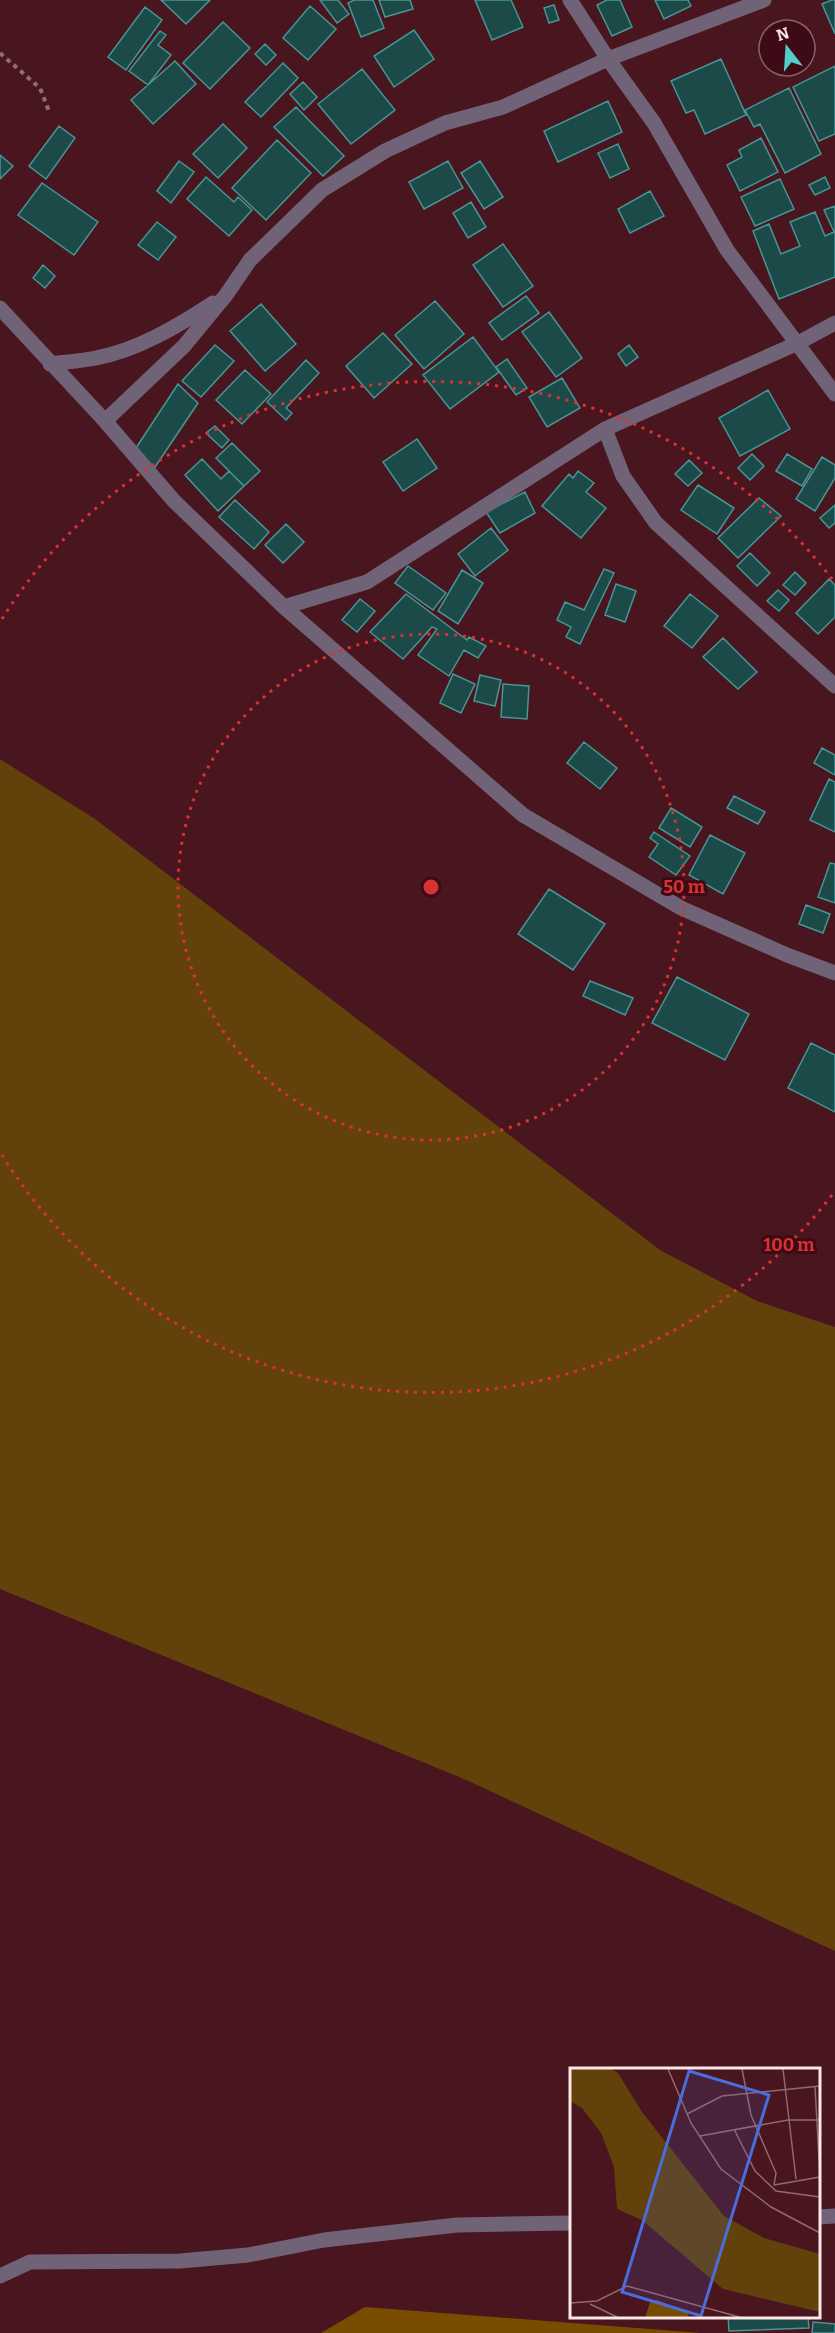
<svg xmlns="http://www.w3.org/2000/svg" width="835" height="2333" font-family="Bitter,serif">
<style>
.green{fill:#63410b}
.forest{fill:#794d00}
.building{fill:#1c4a49;stroke:#459694;stroke-width:1.5}
.lines{fill:none;stroke-linecap:round;stroke-linejoin:round}
.path{stroke:#946d73;stroke-width:4;stroke-dasharray:4.5 4.5;stroke-linecap:butt}
.street{stroke:#706378;stroke-width:15}
.ring{fill:none;stroke:#d83232;stroke-width:3;stroke-dasharray:3 6}
.inset-road{fill:none;stroke:#91696f;stroke-width:1.5}
.view{fill:#4a6ddb;fill-opacity:0.15;stroke:#4a6ddb;stroke-width:3}
.inset-edge{fill:none;stroke:#fce7e8;stroke-width:3}
.centre{fill:#d83232;stroke:#3d0a15;stroke-width:3}
.ring-label{font-size:18px;text-anchor:middle;font-weight:bold;fill:#d83232;stroke:#3d0a15;stroke-width:6;stroke-linejoin:round;paint-order:stroke}
</style>
<rect width="100%" height="100%" fill="#49151e"/>
<path class="green" d="M0,759L95,819L660,1250L757,1301L835,1327V1951L464,1779L0,1589Z"/>
<path class="forest" d="M365,2307L701,2333H321Z"/>
<path class="building" d="M161,0H210L186,24Z
M320,0H338L349,14L337,23Z
M354,0H373L384,28L361,37L348,3Z
M379,0H410L413,9L385,17Z
M475,0H511L523,27L492,40Z
M607,0H620L632,27L612,36L597,5Z
M655,0H688L691,6L664,19Z
M832,0H835V34L822,4Z
M554,5L559,20L549,23L544,8Z
M310,6L336,29L308,60L283,38Z
M145,7L162,20L126,70L108,57Z
M223,22L250,48L210,89L183,63Z
M414,30L434,59L394,87L374,56Z
M160,31L166,35L158,45L171,55L148,85L129,71Z
M265,44L276,55L266,65L255,54Z
M721,59L746,115L705,134L694,110L686,113L671,81Z
M175,61L196,84L153,124L131,100Z
M283,63L298,78L261,117L245,102Z
M835,66V134L819,141L793,87Z
M362,69L395,110L351,144L318,104Z
M303,82L317,97L304,110L290,94Z
M789,88L821,154L785,173L760,124L754,127L745,110Z
M608,101L622,132L558,162L544,131Z
M296,107L344,156L323,176L274,127Z
M223,124L247,148L218,178L193,154Z
M59,126L75,138L46,179L29,166Z
M761,138L778,172L740,191L727,165L742,157L739,150Z
M277,140L311,173L266,220L232,188Z
M618,144L629,169L610,178L598,153Z
M0,155L13,166L0,179Z
M179,161L194,172L171,203L157,191Z
M448,161L463,188L424,209L409,182Z
M480,161L503,197L484,209L461,173Z
M206,177L234,202L238,197L252,210L229,236L187,199Z
M825,177L830,188L815,195L809,185Z
M780,179L794,209L755,226L741,197Z
M42,183L98,222L74,255L18,215Z
M650,191L664,216L630,233L618,209Z
M471,202L486,227L468,238L453,213Z
M835,206V277L779,299L753,231L769,224L781,254L800,246L790,222L815,212L825,236L834,232L824,210Z
M157,222L176,237L158,260L138,245Z
M503,244L533,286L503,307L473,265Z
M43,265L55,276L45,288L33,278Z
M526,296L539,313L502,340L489,323Z
M435,301L464,334L424,369L395,335Z
M261,304L296,344L265,371L230,331Z
M549,312L582,358L556,377L522,332Z
M383,333L412,364L374,398L346,366Z
M473,337L499,372L450,409L423,375Z
M215,345L234,361L201,397L182,381Z
M629,345L638,357L626,366L618,354Z
M507,359L527,388L516,395L496,367Z
M306,360L319,373L286,408L292,413L286,420L267,402Z
M245,370L271,394L242,424L216,400Z
M562,378L580,408L547,427L529,397Z
M178,384L198,403L153,470L134,451Z
M768,390L790,429L740,456L719,418Z
M215,426L229,440L222,448L206,433Z
M417,439L437,468L403,491L383,462Z
M232,443L260,471L244,486L216,458Z
M752,454L764,466L750,480L738,468Z
M787,454L812,469L802,486L776,471Z
M822,457L835,465V478L815,511L796,499Z
M202,459L221,479L229,471L244,486L218,511L185,475Z
M689,460L702,473L688,486L675,474Z
M578,471L594,483L586,492L606,508L581,538L542,506L569,474L573,478Z
M698,485L734,508L717,534L681,510Z
M525,492L535,513L500,533L486,512Z
M759,498L781,516L738,558L718,538Z
M235,500L269,532L254,549L219,517Z
M835,505V523L829,528L820,518Z
M286,524L304,542L283,563L265,545Z
M491,528L508,550L475,576L458,554Z
M750,553L770,573L757,586L737,566Z
M408,566L446,593L433,610L395,583Z
M604,569L614,573L580,644L566,637L571,627L557,620L565,602L584,610Z
M462,570L483,583L458,624L438,611Z
M795,572L806,583L795,595L783,585Z
M829,579L835,585V617L818,634L796,613Z
M616,584L636,591L625,622L605,615Z
M778,590L789,600L779,611L767,601Z
M406,594L467,640L469,637L486,646L478,658L464,650L449,676L418,655L437,629L432,627L403,659L370,632Z
M690,594L718,616L692,648L664,626Z
M360,599L375,611L357,632L342,620Z
M723,638L757,672L738,689L703,657Z
M453,674L475,684L461,713L440,703Z
M480,675L501,680L495,706L474,701Z
M503,684L529,686L527,719L501,717Z
M584,742L617,768L600,789L567,763Z
M822,748L835,755V775L814,763Z
M829,779L835,782V832L810,820Z
M734,796L765,812L758,824L727,808Z
M671,808L702,827L690,847L659,828Z
M654,832L690,856L676,875L649,857L658,844L650,838Z
M710,835L745,853L723,894L689,875Z
M830,863L835,864V903L818,897Z
M549,889L605,924L573,970L518,934Z
M806,905L830,914L823,933L799,924Z
M677,977L749,1014L725,1060L652,1023Z
M590,981L633,998L625,1015L583,996Z
M811,1043L835,1055V1112L788,1088Z
M728,2316H808L809,2328L729,2331Z
M813,2322L835,2324V2333H812Z"/>
<g class="lines">
<path class="path" d="M0,53L40,88L50,114"/>
<path class="street" d="M570,0L608,59L654,123L727,250L835,394
M0,308L105,421L174,501L284,607L523,815L681,908L787,955L835,973
M50,364C65,362 81,361 96,358C138,350 178,326 213,303
M105,421L184,346L226,295L250,260L322,190L385,151L445,123L503,107L608,59L764,0
M605,429L623,476L656,523L835,686
M284,607L367,582L605,429L798,343L835,323
M818,2217L835,2216
M0,2276L30,2262L180,2261L248,2255L324,2240L457,2225L571,2223"/>
</g>
<g class="ring">
<circle cx="431" cy="887" r="253"/>
<path d="M832 1195A506 506 0 0 1 2 1155M2 619A506 506 0 0 1 832 579"/>
</g>
<g transform="translate(570 2068)">
<rect width="250" height="250" fill="#49151e"/>
<path d="M0,1H42L48,5L72,44L154,148L194,170L250,186V244L153,221L72,152L47,141L44,99L31,65L12,40L0,33Z" fill="#63410b"/>
<path d="M87,232L119,244L118,250H75L80,234Z" fill="#794d00"/>
<path class="inset-road" d="M98,1L121,55L151,101L201,139L250,165M172,1L181,47L206,105L204,117M213,1L226,111M245,19L250,108M117,46L152,28L250,18M164,61L185,103L206,123L250,129M130,68L218,52H250M204,117L250,109M0,235L27,233L57,218L173,250M20,236L49,250"/>
<path class="view" d="M119,3L199,27L131,248L52,224Z"/>
<rect width="250" height="250" class="inset-edge"/>
</g>
<circle cx="431" cy="887" r="9" class="centre"/>
<g class="ring-label">
<text x="684" y="893">50 m</text>
<text x="789" y="1251">100 m</text>
</g>
<g transform="translate(787 48) rotate(343)"><circle r="28" fill="#3d0a15" stroke="#896269" stroke-width="1.5"/>
<path d="M0-4.5L10 22L0 15L-10 22Z" fill="#53cdca"/>
<text y="-9" font-size="16" font-weight="bold" text-anchor="middle" fill="#fce7e8">N</text>
</g>
</svg>
